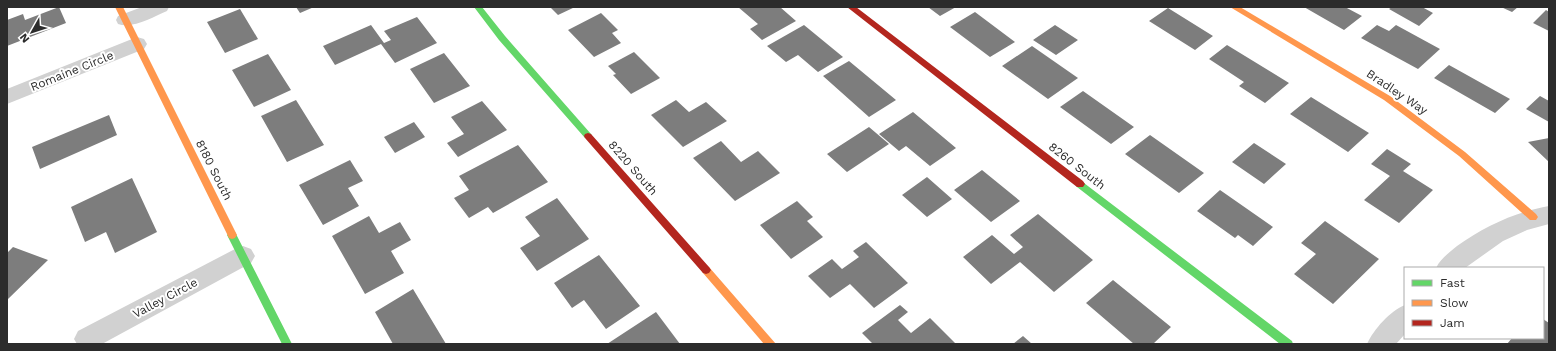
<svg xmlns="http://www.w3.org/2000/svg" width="1556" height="351" font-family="'Work Sans',sans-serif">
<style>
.building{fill:#7d7d7d}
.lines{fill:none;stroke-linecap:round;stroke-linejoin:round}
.street{fill:#d1d1d1;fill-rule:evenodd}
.fast{fill:#63d668;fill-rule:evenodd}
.slow{fill:#ff974d;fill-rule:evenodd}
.jam{fill:#b3261e;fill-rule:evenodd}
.labels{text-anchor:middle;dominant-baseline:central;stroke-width:4;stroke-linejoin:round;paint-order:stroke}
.street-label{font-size:12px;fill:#2c2c2c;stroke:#fff}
</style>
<rect width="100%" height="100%" fill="#fff"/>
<path class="building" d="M59,7L66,23L7,46V20L23,14L25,20Z
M296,7H314L300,13Z
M550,7H575L558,15Z
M738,7H780L796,21L762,40L750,29L758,24Z
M928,7H956L940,16Z
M1304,7H1345L1362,16L1344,30Z
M1392,7H1422L1433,13L1419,26L1389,9Z
M1501,7H1518L1512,12Z
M1168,8L1213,36L1195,50L1149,21Z
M240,9L258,39L225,53L207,22Z
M1546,10L1549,12V31L1533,23Z
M975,12L1015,42L990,57L950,27Z
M601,13L618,30L612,33L621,43L594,57L568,30Z
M417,17L437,43L395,63L381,44L335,65L323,46L371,25L384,43L391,40L384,31Z
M804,25L843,57L818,72L798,55L786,62L767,46Z
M1055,25L1078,40L1056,55L1033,40Z
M1377,25L1389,31L1396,25L1440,49L1418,69L1361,38Z
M1227,45L1289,83L1265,103L1239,86L1244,82L1209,59Z
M1032,46L1078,78L1048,99L1002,66Z
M634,52L660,78L631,94L613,75L616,74L608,66Z
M444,53L470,86L434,103L410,69Z
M268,54L291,90L254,107L232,70Z
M849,61L896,100L869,117L823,76Z
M1449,65L1510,99L1495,113L1434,78Z
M1083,91L1134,127L1111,144L1060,107Z
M1540,96L1549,101V122L1526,109Z
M1311,97L1369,133L1348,152L1290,114Z
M296,100L324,145L287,162L261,116Z
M676,100L689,112L706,102L727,121L683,147L651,115Z
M482,101L507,130L458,157L447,143L464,134L451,117Z
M913,112L956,148L930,166L906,146L899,151L879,134Z
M109,115L117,135L40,169L32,147Z
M414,122L425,137L395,153L384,137Z
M869,127L889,144L847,172L827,154Z
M1150,135L1204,173L1179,193L1125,154Z
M1549,138V162L1528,142Z
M721,141L741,162L758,151L780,173L735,201L693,158Z
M1254,143L1286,164L1264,184L1232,162Z
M518,145L548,182L493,213L488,207L469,218L454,198L469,190L459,176Z
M1387,149L1411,164L1403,171L1433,190L1399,223L1364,200L1390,176L1371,164Z
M350,160L363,181L348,188L359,206L323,225L299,185Z
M982,170L1020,201L991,222L954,190Z
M927,177L952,199L927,217L902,195Z
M132,178L157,232L115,253L106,232L85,242L71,207Z
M1220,190L1273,227L1253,246L1238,235L1235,238L1197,211Z
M557,198L589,239L537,271L520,248L540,236L525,217Z
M797,201L813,217L807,221L823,237L791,259L760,225Z
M1038,214L1093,260L1054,292L1020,262L991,284L963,257L992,235L1014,254L1023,247L1010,235Z
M369,216L379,233L400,222L411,240L391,251L404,273L365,294L332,236Z
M1325,221L1379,259L1333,304L1294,274L1316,254L1301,243Z
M866,242L908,283L874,308L850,284L830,298L808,276L832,259L842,269L859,257L853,251Z
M13,247L48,260L7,300V253Z
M599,255L640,306L606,329L584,300L572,308L554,283Z
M1113,280L1171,327L1153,344H1134L1086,303Z
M413,289L446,344H393L375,312Z
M900,305L908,312L898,320L911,333L930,318L956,344H873L862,333Z
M656,312L680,344H607Z
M1543,319L1549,323V344H1507L1512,338H1543Z
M1023,336L1032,344H1013Z"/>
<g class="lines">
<path class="street" d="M142,7H169L167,11C153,17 133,29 118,24L116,20L118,16Z
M137,37L144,39L147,44L144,49L7,104V89Z
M1549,206V224L1527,230L1503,241L1465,268H1436C1441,258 1449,253 1457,246C1485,226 1515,212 1549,206Z
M243,246L251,249L255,256L251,263L102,344H77L74,339L78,331L235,249Z
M1405,305V334L1396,344H1367C1374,329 1390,311 1405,305Z"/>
<path class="fast" d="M474,7H482L505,36L591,134L592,136L591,138H585L499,40Z
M1080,180L1292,341L1293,344H1280L1077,187L1075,184L1077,181Z
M232,231L235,232L292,344H282L227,235L229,232Z"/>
<path class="slow" d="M115,7H123L237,235L235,238L232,239L229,238Z
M1230,7H1240L1390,96L1465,152L1536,214L1538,217L1536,220H1530L1459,156L1384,100Z
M706,266L709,267L776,344H764L703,273L701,270L703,267Z"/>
<path class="jam" d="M847,7H856L1083,181L1085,184L1083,187H1077Z
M588,133L591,134L709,267L711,270L709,273L706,274L703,273L585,138L584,136L585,134Z"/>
</g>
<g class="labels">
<g class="street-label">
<text transform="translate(72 71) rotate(-22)">Romaine Circle</text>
<text transform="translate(1397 92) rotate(34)">Bradley Way</text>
<text transform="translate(1077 166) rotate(38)">8260 South</text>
<text transform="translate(633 168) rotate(49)">8220 South</text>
<text transform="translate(214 170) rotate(63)">8180 South</text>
<text transform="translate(165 298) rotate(-28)">Valley Circle</text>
</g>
</g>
<rect width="1556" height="351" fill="none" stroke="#2c2c2c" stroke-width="16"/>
<rect x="1404" y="267" width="140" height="72" fill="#ffffff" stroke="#ababab"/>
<rect x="1412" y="280" width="20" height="6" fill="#63d668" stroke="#ababab"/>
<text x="1440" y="287" font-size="12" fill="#2c2c2c">Fast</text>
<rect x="1412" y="300" width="20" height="6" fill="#ff974d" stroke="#ababab"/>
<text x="1440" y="307" font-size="12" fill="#2c2c2c">Slow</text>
<rect x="1412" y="320" width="20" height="6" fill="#b3261e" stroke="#ababab"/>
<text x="1440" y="327" font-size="12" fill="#2c2c2c">Jam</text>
<g transform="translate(32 32) rotate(231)" stroke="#ffffff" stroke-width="3" paint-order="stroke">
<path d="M0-3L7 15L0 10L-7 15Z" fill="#2c2c2c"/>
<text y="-6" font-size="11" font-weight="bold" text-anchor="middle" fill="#2c2c2c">N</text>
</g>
</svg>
